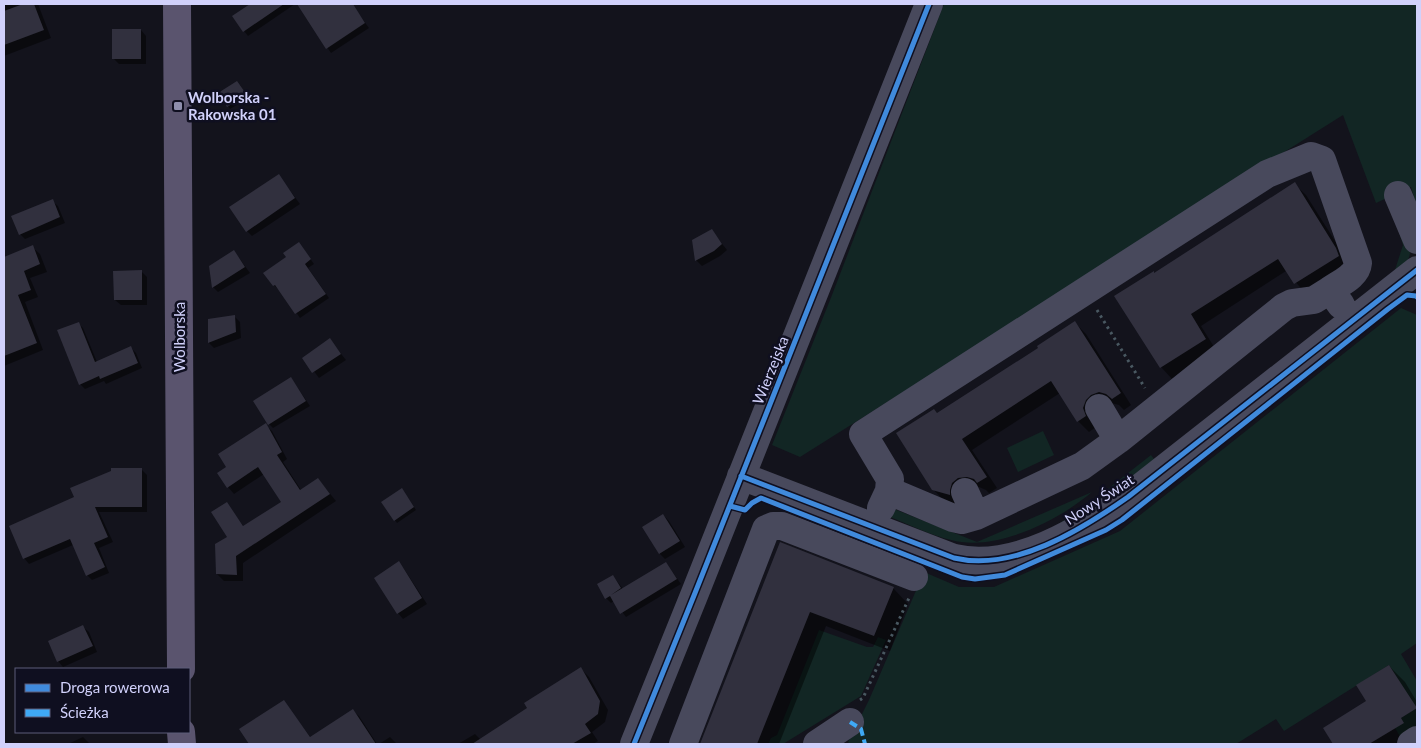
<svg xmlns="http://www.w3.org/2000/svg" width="1421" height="748" font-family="Lato,sans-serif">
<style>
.green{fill:#122624}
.shadow{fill:#0007}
.building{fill:#31303e}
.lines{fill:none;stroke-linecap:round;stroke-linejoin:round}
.path{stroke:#495861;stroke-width:3;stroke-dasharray:2.5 4;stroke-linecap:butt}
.minor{stroke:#48495c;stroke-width:28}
.major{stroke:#5a546e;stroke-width:28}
.quiet{stroke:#3fa9f5;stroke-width:4;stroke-dasharray:8 4;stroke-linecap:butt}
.cycleway-casing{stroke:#0f0f20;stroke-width:8}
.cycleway{stroke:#408adc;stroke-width:5}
.poi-dot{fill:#8e8ead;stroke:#0f0f20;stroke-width:2}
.labels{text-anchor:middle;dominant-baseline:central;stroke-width:5;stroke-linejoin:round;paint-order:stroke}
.poi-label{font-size:15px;font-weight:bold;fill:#d1d1fb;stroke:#0f0f20;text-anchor:start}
.street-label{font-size:15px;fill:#d1d1fb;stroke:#0f0f20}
</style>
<rect width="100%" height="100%" fill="#13131c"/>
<path class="green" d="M944,4H1417V208L1411,187L1376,203L1343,115L800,457L772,445L832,295Z
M1398,229L1410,252C1410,262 1401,266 1394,273L1403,245Z
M1401,308L1417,315V643L1401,654L1417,681V728L1402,740L1395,728L1401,718L1416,708L1389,665L1284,731L1276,719L1236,744H850L848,742L869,700L924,572L959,587H994L1120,531Z
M1043,431L1054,455L1018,472L1007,448Z
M1151,455L1157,463L1111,498L1049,530L1086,506Z
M1092,492C1058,521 996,552 951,540C931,535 910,525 890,517L889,507L977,542Z
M819,630L867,647H873L878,637L886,640L861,696L783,744H768L771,738L777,735Z"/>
<path class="shadow" d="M4,4H38L51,38L4,56Z
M252,4H295L248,36L233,17Z
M298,4H347L349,7L352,5L369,28L331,53Z
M141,30L146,36V64H119L114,59Z
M240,85L248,98L230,109L228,106Z
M279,176L300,204L252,236L247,231Z
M1294,184L1306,195L1347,260L1349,267L1306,294L1286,271L1201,326L1216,350L1172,379L1161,367L1155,274Z
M52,201L58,206L65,223L25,239L20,234Z
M712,231L727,250L720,256L702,266L696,260L694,240Z
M299,243L314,264L308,268L329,298L300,318L279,288L278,289L274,285L287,257Z
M32,247L40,254L47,272L30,278L38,297L25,302L43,350L4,366V259Z
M239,258L250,273L218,292L213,287Z
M141,271L147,277V305H121L115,300Z
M235,317L240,322L241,338L214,348L209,343V320Z
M78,323L83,328L97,362L131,348L136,353L142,368L106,384L104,381L85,389L80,384Z
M1075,323L1086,334L1131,405L1124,410L1119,405L1111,403L1096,427L1089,432L1078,421L1060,393L972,450L997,488L989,493L986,490L979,487L969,489L961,506L944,501L933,489L934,410L938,414L1040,349Z
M330,340L346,360L319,378L304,358Z
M291,378L310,406L273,428L269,424Z
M265,425L272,431L287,459L283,462L301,490L318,479L336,501L243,563V581H224L217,574L228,537L226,503L244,527L282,503L264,474L234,494L228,487V467Z
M142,470L147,475V512H99L113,542L99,548L109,573L92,580L87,575L73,545L29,564L24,558Z
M404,492L416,510L397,523L382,503Z
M663,515L669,521L685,547L665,559L660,554Z
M781,544L893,588L908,604L890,651L826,626L779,744H702Z
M399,563L404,569L427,604L403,619L398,613Z
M666,563L681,584L626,617L614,601L611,603L606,598L613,576L623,589Z
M83,627L89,632L97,652L63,667L58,661Z
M1389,666L1405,682L1417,702V733L1408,744H1335L1325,728L1367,702Z
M581,669L589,677L608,710L605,722L592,732L598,741L593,744H458L475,734L481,740L529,709Z
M284,702L311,738L353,711L359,716L377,744H250L241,729Z
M83,737L90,744H68Z
M390,737L397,744H379Z"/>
<path class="building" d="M23,4H34L44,30L4,45V11Z
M250,4H284L243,32L232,16Z
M297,4H353L365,23L326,49Z
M112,29H141V59H112Z
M237,81L247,95L227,107L218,93Z
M279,174L295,198L246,232L229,207Z
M1295,182L1336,248L1339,256L1294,284L1278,259L1191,314L1206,339L1160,368L1114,296L1154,271V273Z
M53,199L60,217L19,235L11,216Z
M712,229L722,244L714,251L695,261L692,240Z
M299,242L311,259L305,264L326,294L295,314L275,285L273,286L263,273L286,257L283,253Z
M33,245L40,264L24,271L31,290L18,295L37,343L4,356V257Z
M234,250L245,267L212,288L209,266Z
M142,270V300H114L113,271Z
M235,315L236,332L208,343V319Z
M1075,321L1121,393L1112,399L1106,394L1099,392L1091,395L1086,400L1083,408L1086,416L1077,422L1051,381L962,439L987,477L977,483L974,479L967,477L958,478L952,483L950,490V495L932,490L896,433L934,409L937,413L1038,348L1037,346Z
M79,322L95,362L131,346L138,363L100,379L99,376L79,385L57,330Z
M330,338L341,354L312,373L302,358Z
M291,377L306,401L268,425L253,401Z
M266,423L282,452L277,455L300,490L318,478L330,494L236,556L237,575L216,574L215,544L227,537L211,512L227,502L243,526L281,502L258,467L227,488L217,473L226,467L218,454Z
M111,468H142V507H95L108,537L94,543L105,567L86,576L70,539L23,559L9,526L74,497L70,488L111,471Z
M402,488L414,507L394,521L381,502Z
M663,514L680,541L659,554L642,527Z
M780,542L894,587L874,636L810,612L757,744H700Z
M399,561L422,598L397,614L374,578Z
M666,562L677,579L620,614L610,596L605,599L597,584L613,575L621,588L611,595Z
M83,625L93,646L57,662L48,641Z
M1389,665L1417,708L1401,718L1404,723L1369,744H1333L1323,728L1366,701L1356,685Z
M581,667L600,701L598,714L585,724L591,733L572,744H472L527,708L524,703Z
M284,700L310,737L353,709L376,744H249L239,729Z"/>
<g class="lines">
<path class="path" d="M1097,310L1145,388
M860,700L863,698L909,598"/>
<path class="minor" d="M1398,195L1417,240
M1118,440L1284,307L1292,303L1314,300L1330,290L1341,305
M741,476L954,558C1014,572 1081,530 1128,497L1417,270
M889,491L890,479L863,434L1267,174L1311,156L1322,160L1358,263C1357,276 1340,283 1330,290
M965,492L976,516
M881,508L889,491L953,518L962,520L976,516L1082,466L1118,440L1099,408
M634,744L695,593L929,4
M683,744L766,529L773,526H782L914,577
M817,744L850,722
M1411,744L1417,740"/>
<path class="major" d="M177,4L181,669
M181,732L182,744"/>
<path class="quiet" d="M850,722L861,729L865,744"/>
<g class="cycleway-casing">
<path id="cycleway" d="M741,476L954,558C1014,572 1081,530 1128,497L1417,270
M730,506L745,510L752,503L761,498L962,577L975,579L1005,575L1106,530L1122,520L1388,309L1407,295L1416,296L1417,297
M634,744L695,593L929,4"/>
</g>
<use href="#cycleway" class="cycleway"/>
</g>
<rect class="poi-dot" x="173" y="101" width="10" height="10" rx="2.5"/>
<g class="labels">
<g class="poi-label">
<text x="188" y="97">Wolborska -<tspan x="188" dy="17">Rakowska 01</tspan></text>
</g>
<g class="street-label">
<text transform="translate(179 337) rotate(-90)">Wolborska</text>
<text transform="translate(770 370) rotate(-68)">Wierzejska</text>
<text transform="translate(1099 499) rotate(-33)">Nowy Świat</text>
</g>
</g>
<rect width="1421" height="748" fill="none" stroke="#d1d1fb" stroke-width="10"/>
<rect x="15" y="668" width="175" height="65" fill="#0f0f20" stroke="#5d5d78"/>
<rect x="25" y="684" width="25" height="8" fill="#408adc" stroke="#5d5d78"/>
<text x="60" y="693" font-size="15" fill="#d1d1fb">Droga rowerowa</text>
<rect x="25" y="709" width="25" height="8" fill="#3fa9f5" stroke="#5d5d78"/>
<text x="60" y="718" font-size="15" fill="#d1d1fb">Ścieżka</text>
</svg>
